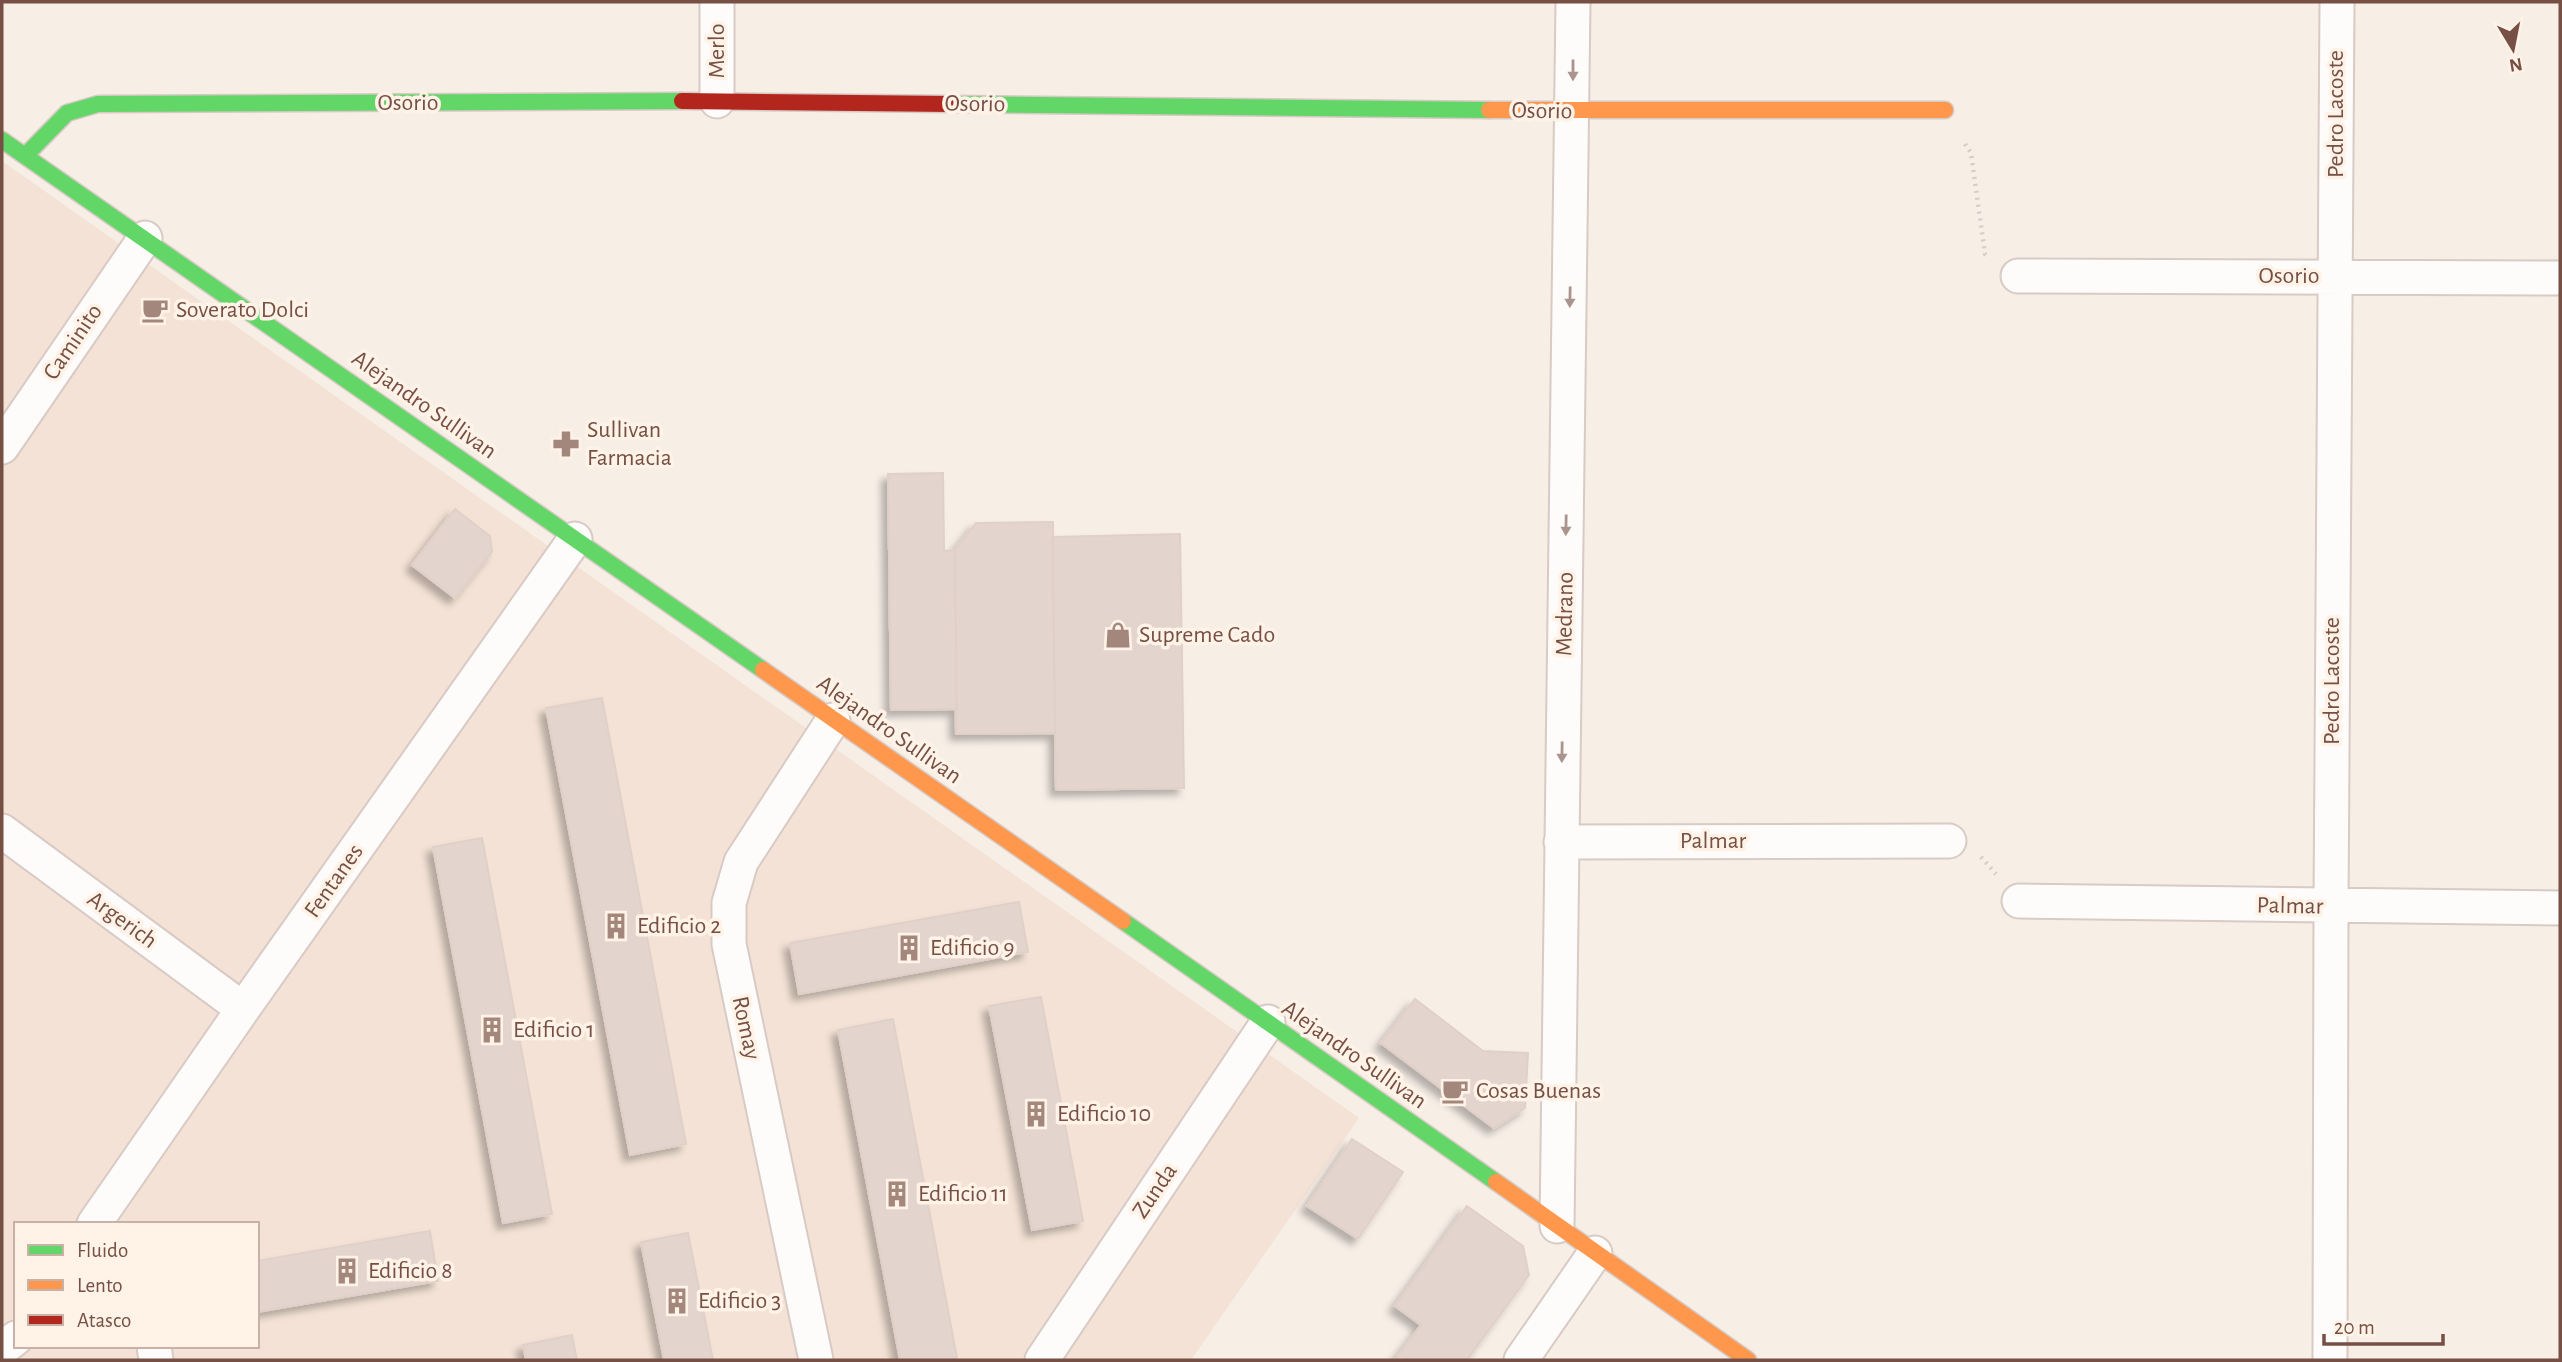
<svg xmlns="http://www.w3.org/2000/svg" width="2562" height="1362" font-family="'Alegreya Sans',sans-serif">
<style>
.residential{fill:#f3e2d5;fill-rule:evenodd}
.building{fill:#e3d4ce;stroke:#e0d0c8;stroke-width:2;filter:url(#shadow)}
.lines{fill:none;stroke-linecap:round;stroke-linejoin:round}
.street-casing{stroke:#d8cac4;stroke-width:37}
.fast-casing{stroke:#d7c9c3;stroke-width:19}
.slow-casing{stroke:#d7c9c3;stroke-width:19}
.jam-casing{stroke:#d7c9c3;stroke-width:19}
.path{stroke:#d8ccc8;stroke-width:4.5;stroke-dasharray:2 5;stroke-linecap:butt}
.street{stroke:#fefcfb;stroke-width:33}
.fast{stroke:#63d668;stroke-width:16}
.slow{stroke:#ff974d;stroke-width:16}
.jam{stroke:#b3261e;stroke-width:16}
.oneway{fill:#ac948e}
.labels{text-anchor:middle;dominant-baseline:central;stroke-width:7;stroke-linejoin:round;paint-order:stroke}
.street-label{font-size:24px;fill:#764f45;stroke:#fff2e7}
.poi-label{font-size:24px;fill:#764f45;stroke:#fff2e7;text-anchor:start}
</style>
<defs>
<filter id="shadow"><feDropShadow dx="-6" dy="6" stdDeviation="3.5" flood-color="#0004"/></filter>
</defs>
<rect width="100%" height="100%" fill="#f7eee6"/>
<path class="residential" d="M2,161L1359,1118L1191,1360H2ZM16,1224H257V1346H16Z"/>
<path class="building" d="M943,473L944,551L955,550L957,709L891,710L888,474Z
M455,509L490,536L492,552L455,598L412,565Z
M1053,522L1055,733L956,734L955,550L976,523Z
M1180,534L1184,788L1056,790L1052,537Z
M602,698L686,1144L630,1155L546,708Z
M482,838L552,1214L503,1223L433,847Z
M1019,902L1028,952L799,994L790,943Z
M1041,997L1083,1221L1032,1230L989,1006Z
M1415,999L1483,1051L1528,1053L1525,1108L1494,1128L1381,1043Z
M893,1019L957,1358L946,1360H900L838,1030Z
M1352,1139L1403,1172L1358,1239L1307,1206Z
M1467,1206L1523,1246L1529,1275L1467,1360H1395L1421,1325L1395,1306Z
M430,1231L438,1281L257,1312V1261Z
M688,1233L713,1360H664L641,1242Z
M572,1335L577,1360H526L523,1345Z"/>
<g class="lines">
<g class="street-casing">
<path id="street" d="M717,101V2
M2018,276L2560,278
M2,447L145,238
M2,831L243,1009
M1561,842L1949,841
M2019,901L2560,908
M94,1224L243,1009L575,539
M1557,1226L1573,2
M154,1346L156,1360
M2,1349L16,1338
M816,1360L729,944V903L741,862L833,720
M1042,1360L1268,1022
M1521,1360L1595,1253
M2330,1360L2331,907L2337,2"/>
</g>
<g class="fast-casing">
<path id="fast" d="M951,104L1489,110
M2,140L763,670
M25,156L67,113L98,104L682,101
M1123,921L1496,1182"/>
</g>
<g class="slow-casing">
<path id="slow" d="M1489,110H1945
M763,670L1123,921
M1496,1182L1748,1360"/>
</g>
<g class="jam-casing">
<path id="jam" d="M682,101L951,104"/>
</g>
<path class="path" d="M1965,144L1971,153L1985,254L1989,256
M1981,857L1996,874"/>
<use href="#street" class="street"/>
<use href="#fast" class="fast"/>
<use href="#slow" class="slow"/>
<use href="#jam" class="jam"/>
</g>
<defs><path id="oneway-solid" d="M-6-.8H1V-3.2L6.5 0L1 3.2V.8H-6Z" transform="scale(1.75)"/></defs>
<g class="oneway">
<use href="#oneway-solid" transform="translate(1573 70) rotate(90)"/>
<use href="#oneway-solid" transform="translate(1570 297) rotate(91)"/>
<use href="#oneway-solid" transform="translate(1566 525) rotate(91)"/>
<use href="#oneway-solid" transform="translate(1562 752) rotate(91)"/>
</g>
<defs>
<g id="cafe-bare" transform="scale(2.1)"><path d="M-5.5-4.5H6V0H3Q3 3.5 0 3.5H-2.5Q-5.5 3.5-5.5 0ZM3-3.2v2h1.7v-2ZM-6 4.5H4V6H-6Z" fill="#a3877d" stroke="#fff2e7" stroke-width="2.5" paint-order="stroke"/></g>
<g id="pharmacy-bare" transform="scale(2.1)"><path d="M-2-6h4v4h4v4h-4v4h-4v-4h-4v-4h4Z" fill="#a3877d" stroke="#fff2e7" stroke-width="2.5" paint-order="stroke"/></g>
<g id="shop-bare" transform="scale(2.1)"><path d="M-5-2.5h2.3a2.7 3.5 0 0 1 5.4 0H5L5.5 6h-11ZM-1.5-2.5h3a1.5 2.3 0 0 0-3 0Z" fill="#a3877d" stroke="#fff2e7" stroke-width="2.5" paint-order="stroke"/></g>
<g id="building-bare" transform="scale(2.1)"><path d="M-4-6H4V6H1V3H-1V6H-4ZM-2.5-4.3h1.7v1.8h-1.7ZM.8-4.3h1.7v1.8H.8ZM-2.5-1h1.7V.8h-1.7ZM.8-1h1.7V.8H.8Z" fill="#a3877d" stroke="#fff2e7" stroke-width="2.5" paint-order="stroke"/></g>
</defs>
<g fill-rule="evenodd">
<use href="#cafe-bare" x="155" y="310"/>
<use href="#pharmacy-bare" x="566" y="444"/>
<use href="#shop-bare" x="1118" y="635"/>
<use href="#building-bare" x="616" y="926"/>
<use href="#building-bare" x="909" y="948"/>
<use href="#building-bare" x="492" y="1030"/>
<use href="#cafe-bare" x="1455" y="1091"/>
<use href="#building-bare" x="1036" y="1114"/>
<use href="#building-bare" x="897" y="1194"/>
<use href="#building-bare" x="347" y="1271"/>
<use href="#building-bare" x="677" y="1301"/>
</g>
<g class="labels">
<g class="street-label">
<text transform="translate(717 51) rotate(-90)">Merlo</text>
<text x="408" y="103">Osorio</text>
<text transform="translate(975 104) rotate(1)">Osorio</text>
<text transform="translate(1542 111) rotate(1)">Osorio</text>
<text transform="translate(2336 114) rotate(-90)">Pedro Lacoste</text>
<text x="2289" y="276">Osorio</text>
<text transform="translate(73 342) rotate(-56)">Caminito</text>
<text transform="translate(424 405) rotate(35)">Alejandro Sullivan</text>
<text transform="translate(1565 614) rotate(-89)">Medrano</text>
<text transform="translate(2332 681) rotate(-90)">Pedro Lacoste</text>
<text transform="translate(889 730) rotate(35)">Alejandro Sullivan</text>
<text x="1713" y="841">Palmar</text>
<text transform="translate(334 881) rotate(-55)">Fentanes</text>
<text transform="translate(2290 906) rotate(1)">Palmar</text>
<text transform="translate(122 920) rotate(36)">Argerich</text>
<text transform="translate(746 1028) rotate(78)">Romay</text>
<text transform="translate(1354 1055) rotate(35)">Alejandro Sullivan</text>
<text transform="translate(1155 1191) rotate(-56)">Zunda</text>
</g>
<g class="poi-label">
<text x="176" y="310">Soverato Dolci</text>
<text x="587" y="430">Sullivan<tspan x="587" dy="28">Farmacia</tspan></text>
<text x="1139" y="635">Supreme Cado</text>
<text x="637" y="926">Edificio 2</text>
<text x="930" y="948">Edificio 9</text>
<text x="513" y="1030">Edificio 1</text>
<text x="1476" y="1091">Cosas Buenas</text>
<text x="1057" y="1114">Edificio 10</text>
<text x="918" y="1194">Edificio 11</text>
<text x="368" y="1271">Edificio 8</text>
<text x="698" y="1301">Edificio 3</text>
</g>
</g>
<rect width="2562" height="1362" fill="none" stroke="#764f45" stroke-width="7"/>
<rect x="14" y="1222" width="245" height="126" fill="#fff2e7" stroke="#c8b1a6" stroke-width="2"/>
<rect x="28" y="1245" width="35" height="10" fill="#63d668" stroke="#c8b1a6" stroke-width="2"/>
<text x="77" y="1257" font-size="21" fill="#764f45">Fluido</text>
<rect x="28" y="1280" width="35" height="10" fill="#ff974d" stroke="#c8b1a6" stroke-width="2"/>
<text x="77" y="1292" font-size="21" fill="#764f45">Lento</text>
<rect x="28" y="1315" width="35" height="10" fill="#b3261e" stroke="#c8b1a6" stroke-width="2"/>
<text x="77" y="1327" font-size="21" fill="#764f45">Atasco</text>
<g transform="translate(2513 49) rotate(170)" stroke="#fff2e7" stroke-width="5" paint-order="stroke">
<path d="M0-5L12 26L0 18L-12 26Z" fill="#764f45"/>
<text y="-10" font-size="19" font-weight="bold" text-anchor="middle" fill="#764f45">N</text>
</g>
<path d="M2324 1334v10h119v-10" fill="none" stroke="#764f45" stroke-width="3.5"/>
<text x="2334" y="1334" font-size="21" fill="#764f45" stroke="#fff2e7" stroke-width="5" paint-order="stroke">20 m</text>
</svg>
